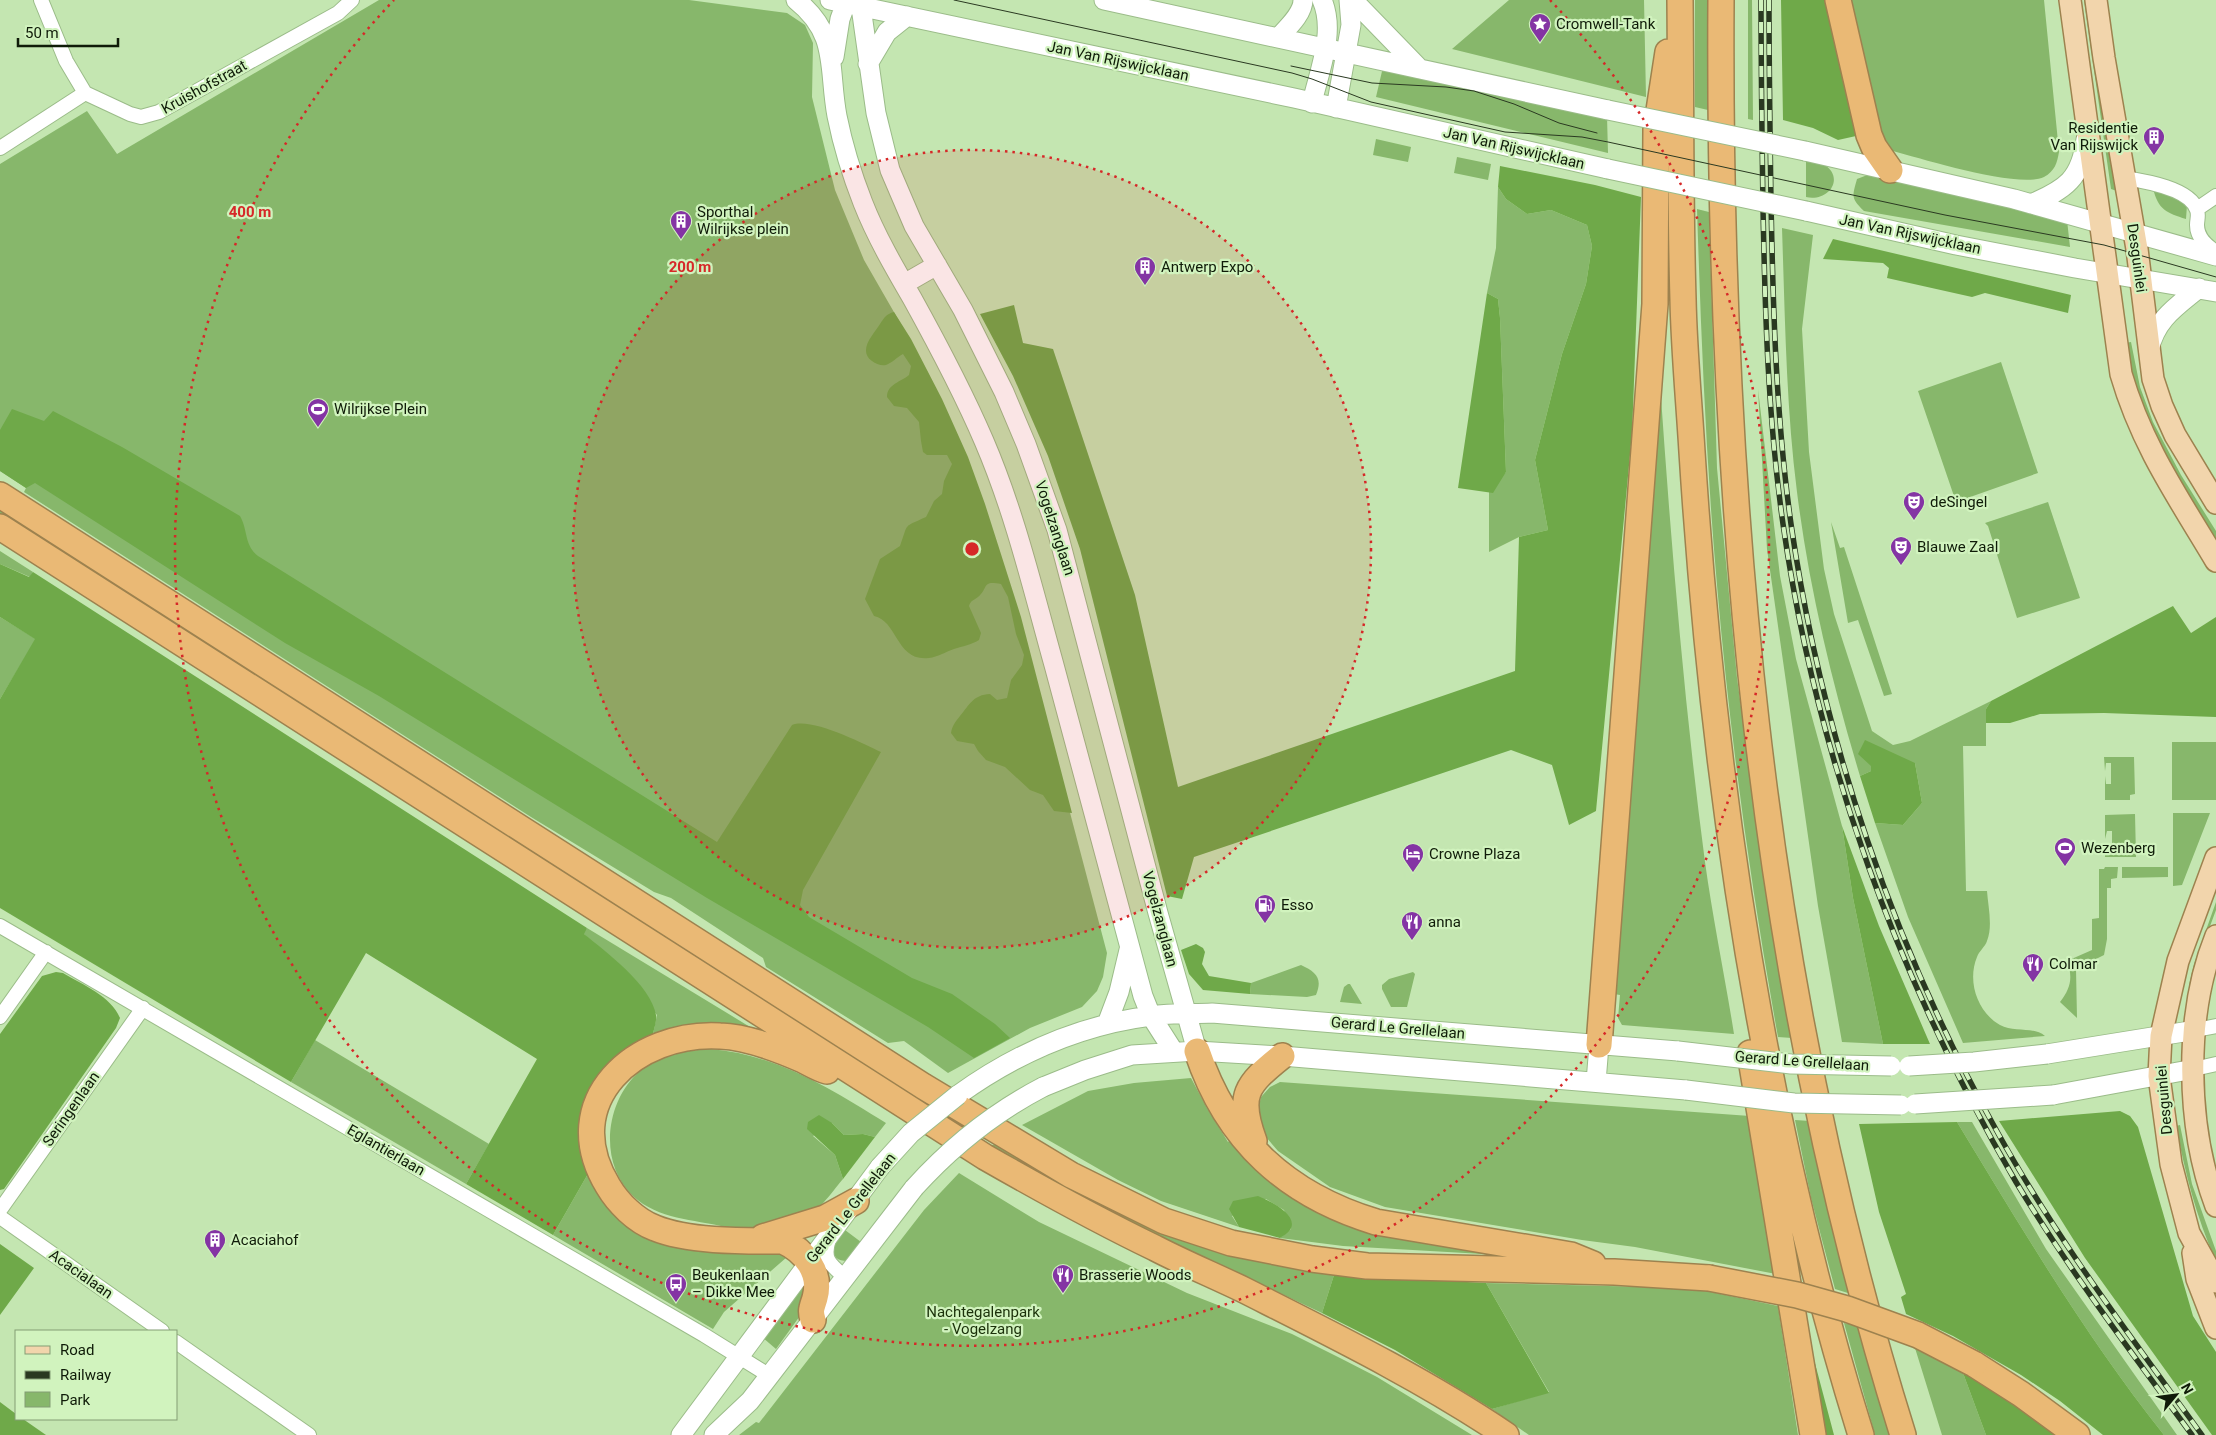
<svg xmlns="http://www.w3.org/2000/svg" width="2216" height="1435" font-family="Roboto,sans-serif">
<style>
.green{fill:#87b76b}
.forest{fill:#6fa949}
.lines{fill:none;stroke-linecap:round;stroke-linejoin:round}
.street-casing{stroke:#9bbc89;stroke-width:16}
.secondary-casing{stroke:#9bbc89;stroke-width:21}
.primary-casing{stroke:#9d824f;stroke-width:24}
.highway-casing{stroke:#9d824f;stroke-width:28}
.street{stroke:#fff;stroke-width:14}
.secondary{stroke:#fff;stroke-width:19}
.primary{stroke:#f2d5ac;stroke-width:21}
.highway{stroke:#eab975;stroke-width:25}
.tram{stroke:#2a3921;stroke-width:1}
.rail-casing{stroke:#2a3921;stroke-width:5.5}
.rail{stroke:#d1f3be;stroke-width:4;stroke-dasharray:11;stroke-linecap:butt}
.secondary-bridge-casing{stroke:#9bbc89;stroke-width:21;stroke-linecap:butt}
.highway-bridge-casing{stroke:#9d824f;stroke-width:28;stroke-linecap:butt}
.secondary-bridge{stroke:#fff;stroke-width:19}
.highway-bridge{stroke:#eab975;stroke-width:25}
.ring{fill:none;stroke:#d62828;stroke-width:2.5;stroke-dasharray:2.5 5}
.labels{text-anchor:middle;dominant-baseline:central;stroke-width:4.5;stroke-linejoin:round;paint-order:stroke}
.poi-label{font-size:15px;fill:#0f1b08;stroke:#d1f3be;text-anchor:start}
.street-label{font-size:15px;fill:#0f1b08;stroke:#d1f3be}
.park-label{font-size:15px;fill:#1b310a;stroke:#d1f3be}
.centre{fill:#d62828;stroke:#d1f3be;stroke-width:2.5}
.ring-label{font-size:15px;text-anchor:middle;font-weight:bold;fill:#d62828;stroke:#d1f3be;stroke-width:4.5;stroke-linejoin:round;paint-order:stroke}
</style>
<rect width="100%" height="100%" fill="#c4e6b1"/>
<path class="green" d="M379,0H689L787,13L805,25L813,43L812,97L835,190L864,260L910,340L949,419L1025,642L1107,953L1103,977L1097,991L1082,1007L1030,1028L948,1073L904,1041L888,1043L766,967L763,958L671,898L654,892L531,817L24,492L26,488L0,471V164L87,111L117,154Z
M1509,0H1644L1646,97L1452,49Z
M1695,0H1707L1708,110L1695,107Z
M1748,0H1752L1753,120L1748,119Z
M1851,0H2044L2059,152C2057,163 2055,171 2044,177C2019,189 1923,159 1893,151L1882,142Z
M2084,0H2089L2120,192L2111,189Z
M1383,67L1607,116L1608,153L1376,97Z
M1376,139L1411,147L1408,162L1373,155Z
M1457,157L1491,164L1488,180L1454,173Z
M1806,159C1812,161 1819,162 1825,165C1845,179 1828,202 1806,197Z
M1870,174L2067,220L2070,247L1864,211C1851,198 1852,197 1857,179Z
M1498,187L1506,199L1527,214L1551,210L1587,225L1592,246L1586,284L1562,354L1535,460L1548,530L1519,537L1489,552V491L1506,472L1500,318L1498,299L1487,293L1496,248Z
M2153,188L2165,192L2187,205L2186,219C2167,213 2158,210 2153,188Z
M1697,209L1709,212L1717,468L1737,678L1757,821L1792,1038L1778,1037C1751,888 1730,737 1717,585C1706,460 1701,335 1697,209Z
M1782,228L1813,235L1802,329L1809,452L1824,569L1834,614L1872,731L1893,745L1910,741L1991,701L1986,709V746H1963L1966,891H1987C1988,906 1993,926 1987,941C1985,947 1979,951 1977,957C1967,981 1977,1012 2000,1025C2014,1033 2033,1026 2045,1036L1963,1043L1908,917L1875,823L1903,825L1922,803L1915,763L1871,766V771L1860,776C1832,683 1809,588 1797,492C1786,405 1785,316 1782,228Z
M2131,342L2140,387L2153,422L2181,475L2216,531V545L2159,447L2135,389L2125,343Z
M2001,362L2038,473L1956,502L1918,391Z
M1660,383C1671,543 1684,703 1705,862C1713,920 1725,977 1734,1034L1622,1025L1618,1018L1620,995L1614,994Z
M1758,389L1780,576L1796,659L1842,826L1853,898L1883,1044L1842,1042L1818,906L1767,549Z
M2048,502L2080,598L2017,618L1988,526L1985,523Z
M0,508L919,1096L913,1101L0,515Z
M1831,522L1840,548L1844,547L1892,694L1884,696L1858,620L1848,623Z
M0,551L33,572L30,577L0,564Z
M0,617L36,639L0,699Z
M2172,742H2216V800H2172Z
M2104,757H2134L2135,794L2130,795V800H2105V776L2106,784H2111V763H2106L2105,771Z
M2173,813H2210L2182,885L2173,886Z
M2135,814L2136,857H2105V844L2107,852L2112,851V831H2107L2105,839V815Z
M2105,867H2118L2117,878L2111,879V888H2107V939L2104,955L2076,969L2077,1018L2060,1002C2071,988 2073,977 2067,961L2092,950V919L2099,918V869H2104Z
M2122,867H2168V877L2122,878Z
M2216,902V910L2203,945L2192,985H2189L2194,964Z
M587,928L765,1036L683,1029L653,1034L657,1015L583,933Z
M1301,965C1316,972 1323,978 1316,995L1307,997L1250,994L1251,983Z
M1413,972L1415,974L1407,1007H1391L1382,989V985L1389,979Z
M1348,984H1350L1362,1004L1340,1002L1344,987Z
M315,1040L489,1144L466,1184L291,1082Z
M711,1049C778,1055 831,1089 886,1123L875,1137L863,1134L844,1135L832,1123L813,1136L835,1155L843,1179C835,1188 822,1207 812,1213C803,1218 769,1229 758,1231C748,1233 735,1229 725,1227C693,1219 659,1220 633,1196C598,1163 605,1101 640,1071C660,1055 687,1050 711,1049Z
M1191,1078L1207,1108L1228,1142L1232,1138L1255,1167L1275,1185L1339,1222L1368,1233L1500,1255L1343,1246L1280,1238L1291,1229L1284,1210L1266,1199L1232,1216L1239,1227L1161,1201L1118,1180L1022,1125L1088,1091L1134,1083Z
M1280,1082L1750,1116L1776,1274L1635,1247L1582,1240L1385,1207L1330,1187L1278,1151L1260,1130L1257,1113L1261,1097L1270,1087Z
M1795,1120L1810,1121L1851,1294L1835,1289L1811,1198Z
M1957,1122H1972L2046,1249L2177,1435H2164C2086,1337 2022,1229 1957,1122Z
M2180,1125L2192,1184L2216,1251V1261C2196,1217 2185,1172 2176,1126Z
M997,1144L1278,1264L1334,1275L1322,1313L1120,1218L990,1146Z
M589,1172L618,1213L776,1248L787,1257L724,1312L713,1329L553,1235Z
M959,1173L1039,1222L1187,1293L1292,1334L1342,1359L1377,1377L1472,1435H739L756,1422L759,1423L924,1210Z
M845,1230L861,1242L848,1261C837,1261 833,1257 832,1246Z
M1486,1283L1692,1288L1778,1306L1798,1435H1529L1492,1409L1549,1392Z
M807,1284L805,1309L776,1349L762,1337L802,1285Z
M1844,1323L1858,1326L1890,1435H1875Z
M1915,1348L1963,1373L1986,1435H1942Z"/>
<path class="forest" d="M1781,0H1829L1856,136L1838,140L1813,128L1783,120Z
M1500,166L1595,185L1641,197L1632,434L1596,811L1569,825L1552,765L1511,750L1194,857L1182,899L1167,896L1080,549L1048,456L1013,376L980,314L1014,305L1023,343L1053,349L1135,595L1178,787L1515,671L1519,537L1548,530L1535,460L1562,354L1586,284L1592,246L1587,225L1551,210L1527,214L1506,199L1498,187Z
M1833,239L2071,295L2068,313L1985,293L1972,297L1887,278L1889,268L1883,263L1823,259Z
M1487,293L1498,299L1500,318L1506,472L1493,493L1458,488Z
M894,312L911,339L942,399L968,457L985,504L1021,617L1072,813L1054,811L1043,795L1030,790L1005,767L986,760L978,751L974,744L957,741L951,733C952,726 955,722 960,716C970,704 973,695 990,694L997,700L1007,698L1011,680L1022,665L1024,655L1016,634L1008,597L1001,584C981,580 989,588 978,597C973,601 971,600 969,606L981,633L979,640C971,645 963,646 954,649C945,652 938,657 929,658C896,662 898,621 874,616L865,599L880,559L900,546C909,522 902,528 926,517L934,501L942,494L944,481L952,464L947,455H927L923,452L921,441L919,422L907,408L894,406L887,397C887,384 901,382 909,375L911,366L903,354C897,357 892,363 886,365C881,366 876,364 872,361C857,350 874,334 880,324C884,318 886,314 894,312Z
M12,409L44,421L53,411L122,447L240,516C248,530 244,545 258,556L717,842L792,725C811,717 862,743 881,752L803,890L800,905L809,917L912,978L952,994L995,1024L1010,1038L974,1058L928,1027L707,898L379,696L285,643L35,483L26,488L0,471V430Z
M0,564L29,577L33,572L587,928L584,934C606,952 651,985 656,1015C657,1020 654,1029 653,1034L619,1055L607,1068L589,1172L553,1235L466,1184L537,1059L366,953L291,1082L0,908V699L35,639L0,617Z
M2173,606L2191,633L2216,617V717L2104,713L2040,714L2010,723H1986V709L1991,701Z
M1865,740L1915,763L1922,803L1903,825L1875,823L1860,776L1871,771V766L1858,754Z
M1842,826L1879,926L1930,1044H1883L1853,898Z
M1196,944L1203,948L1205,952L1202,964L1209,976L1251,983L1250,994L1203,990L1189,974L1181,950Z
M56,972L63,973C83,985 111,996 120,1018L116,1028L4,1189L0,1190V1034L42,976Z
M2120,1111L2130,1116L2138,1127L2193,1316L2216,1352V1435H2212L2085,1258L1999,1121Z
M819,1115L832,1123L844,1135L863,1134L875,1137L843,1179L835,1155L807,1129L808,1122Z
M1957,1122C2022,1229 2086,1337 2164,1435H2103L2060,1401L2021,1375L1953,1336L1906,1314L1901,1297L1906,1294L1879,1212L1859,1124Z
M1258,1196C1268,1200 1300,1215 1290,1230C1288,1233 1283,1236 1280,1238L1239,1227L1229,1209L1233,1201Z
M0,1244L34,1268L0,1315Z
M1334,1275L1486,1283L1549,1393L1492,1409L1395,1350L1322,1313Z
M1812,1352L1834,1435H1822Z
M1963,1373L2004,1397L2057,1435H1986Z
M0,1402L16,1414V1419H23L46,1435H0Z"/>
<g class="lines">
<g class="street-casing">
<path id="street" d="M41,0L66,61L85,93
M85,93L130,114L141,117L159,112L338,13L352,0
M0,148L85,93
M2125,178C2144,181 2190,188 2197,210C2199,215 2197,220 2197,225C2197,238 2207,246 2216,252
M2197,209L2216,196
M0,926L704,1335L770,1376
M0,1017L46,952
M2196,1030L2216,1026
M2194,1069L2216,1064
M0,1210L143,1008
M0,1217L162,1331
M829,1239C822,1260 830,1264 846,1278
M176,1342L309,1435"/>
</g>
<g class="secondary-casing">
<path id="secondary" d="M796,0C839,34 828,68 837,116C843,146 852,175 863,203C876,236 894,267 912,298C938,345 963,392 984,441C1015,513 1033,590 1054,665C1084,775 1114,885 1143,996L1151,1016L1174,1052
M830,0L1294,98L1608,169
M860,0L876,113L890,170L914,226L963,310L1004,392L1026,444L1057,530L1158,913L1197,1051
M1104,0L1608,110
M1353,0L1420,69
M1278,38C1287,28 1303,14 1303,0
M834,57L840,19L847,0
M868,64L887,32L907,16
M1312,103C1319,71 1336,32 1322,0
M1336,108L1351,25L1349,0
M1805,151L2014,199L2216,256
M2031,204C2066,189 2081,179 2086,139
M1806,211L1956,245L2075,268L2216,292
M904,284L937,265
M2149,350C2156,319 2176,307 2199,288
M1107,1024L1119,992L1129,950
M2047,1054L2196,1030
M1596,1082L1599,1045
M1043,1087L1085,1070L1132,1055L1197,1051L1282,1056L1686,1090
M958,1095C1015,1054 1081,1025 1151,1016C1171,1013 1192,1014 1212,1013L1678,1051
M2053,1095L2194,1069
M681,1435L880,1167
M714,1435L750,1401L914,1188"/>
</g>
<g class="primary-casing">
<path id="primary" d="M2070,0L2121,374C2142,446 2178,497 2216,561
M2096,0L2104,58L2137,249L2153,379L2162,406L2175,435L2216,503
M2216,858L2178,961L2161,1036L2159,1076L2171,1164L2189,1233L2216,1282
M2216,936C2184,1015 2186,1126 2216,1206
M2193,1253L2197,1279L2216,1328"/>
</g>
<g class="highway-casing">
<path id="highway" d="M1680,0C1681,100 1680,200 1683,299C1684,350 1689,401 1692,452C1713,784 1762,1117 1861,1435
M1721,0C1718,482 1758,973 1903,1435
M1838,0L1869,135L1874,147L1890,170
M0,495L923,1086L1071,1175L1164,1221L1231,1243L1312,1259L1367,1266L1614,1272L1709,1278
M0,527L985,1157C1041,1189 1097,1220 1155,1248C1184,1263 1215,1276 1244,1290C1333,1335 1423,1379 1506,1435
M1599,1045L1655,304L1656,130L1668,52
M1197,1051C1227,1141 1287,1195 1376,1222L1571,1255L1593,1264
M1750,1053L1813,1435
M1254,1141C1237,1095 1246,1085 1282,1056
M763,1237L825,1218L856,1201
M813,1320C810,1310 812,1308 815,1298C822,1273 805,1251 783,1241C746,1241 689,1242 655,1228C636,1221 618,1203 608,1186C556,1101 636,1031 720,1036C748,1037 778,1049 803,1060C811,1064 819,1069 827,1071
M1974,1364L2021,1394L2077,1435"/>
</g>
<use href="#street" class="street"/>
<use href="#secondary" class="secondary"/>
<use href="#primary" class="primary"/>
<use href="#highway" class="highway"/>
<path class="tram" d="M954,0L1292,73L1312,79L1371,102L1505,132L1582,137L1608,142L1945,215L2104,245L2216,277
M1291,66L1372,83L1446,87L1474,91L1514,104L1559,123L1597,133"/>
<g class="rail-casing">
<path id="rail" d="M1761,0C1761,69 1762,139 1763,208C1765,314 1768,419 1783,524C1816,756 1898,980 2016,1182C2069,1270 2131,1352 2192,1435
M1769,0C1769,67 1770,134 1771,201C1773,309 1776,417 1791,524C1822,738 1893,946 1999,1135C2058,1241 2131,1337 2202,1435"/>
</g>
<use href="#rail" class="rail"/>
<g class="secondary-bridge-casing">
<path id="secondary-bridge" d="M1608,110L1805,151
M1608,169L1806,211
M1678,1051L1791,1064L1891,1066
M1909,1066L1974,1062L2047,1054
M1686,1090L1794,1103L1901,1105
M1915,1104L2053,1095
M880,1167L911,1133L958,1095
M914,1188C952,1146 993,1113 1043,1087"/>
</g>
<g class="highway-bridge-casing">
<path id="highway-bridge" d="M1709,1278L1797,1295L1847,1309L1918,1335L1974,1364"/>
</g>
<use href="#secondary-bridge" class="secondary-bridge"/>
<use href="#highway-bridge" class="highway-bridge"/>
</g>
<circle cx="972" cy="549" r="399" fill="#d62828" fill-opacity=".12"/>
<g class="ring">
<circle cx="972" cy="549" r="399"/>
<path d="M1550 0A797 797 0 1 1 394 0"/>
</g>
<defs>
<g id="sight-pin" transform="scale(1.125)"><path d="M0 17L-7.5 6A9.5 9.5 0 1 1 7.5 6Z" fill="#8434a4" stroke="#d1f3be"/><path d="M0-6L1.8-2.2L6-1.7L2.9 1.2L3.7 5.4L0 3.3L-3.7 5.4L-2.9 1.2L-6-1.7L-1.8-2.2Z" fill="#fff"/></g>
<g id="building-pin" transform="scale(1.125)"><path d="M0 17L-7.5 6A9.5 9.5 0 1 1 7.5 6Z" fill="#8434a4" stroke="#d1f3be"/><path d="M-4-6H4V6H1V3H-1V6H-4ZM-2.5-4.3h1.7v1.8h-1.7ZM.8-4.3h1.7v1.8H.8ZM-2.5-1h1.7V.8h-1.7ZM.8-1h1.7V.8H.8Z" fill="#fff"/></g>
<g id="stadium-pin" transform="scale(1.125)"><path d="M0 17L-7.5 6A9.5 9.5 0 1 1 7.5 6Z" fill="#8434a4" stroke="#d1f3be"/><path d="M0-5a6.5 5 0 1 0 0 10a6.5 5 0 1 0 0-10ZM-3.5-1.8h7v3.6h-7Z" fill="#fff"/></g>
<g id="theatre-pin" transform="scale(1.125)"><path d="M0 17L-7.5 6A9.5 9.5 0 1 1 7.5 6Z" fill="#8434a4" stroke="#d1f3be"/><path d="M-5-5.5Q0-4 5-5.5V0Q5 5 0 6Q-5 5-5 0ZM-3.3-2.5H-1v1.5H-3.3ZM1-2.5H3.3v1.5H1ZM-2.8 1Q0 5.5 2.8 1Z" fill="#fff"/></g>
<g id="hotel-pin" transform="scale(1.125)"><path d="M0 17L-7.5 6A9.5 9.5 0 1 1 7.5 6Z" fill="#8434a4" stroke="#d1f3be"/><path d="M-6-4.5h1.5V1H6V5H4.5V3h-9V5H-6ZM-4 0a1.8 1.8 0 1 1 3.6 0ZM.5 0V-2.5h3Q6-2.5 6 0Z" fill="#fff"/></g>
<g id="fuel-pin" transform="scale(1.125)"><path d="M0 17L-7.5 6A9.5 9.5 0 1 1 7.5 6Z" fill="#8434a4" stroke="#d1f3be"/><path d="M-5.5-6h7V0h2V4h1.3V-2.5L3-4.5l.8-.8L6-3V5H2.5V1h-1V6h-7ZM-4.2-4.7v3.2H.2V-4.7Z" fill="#fff"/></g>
<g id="restaurant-pin" transform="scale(1.125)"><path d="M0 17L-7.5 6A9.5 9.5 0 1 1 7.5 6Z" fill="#8434a4" stroke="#d1f3be"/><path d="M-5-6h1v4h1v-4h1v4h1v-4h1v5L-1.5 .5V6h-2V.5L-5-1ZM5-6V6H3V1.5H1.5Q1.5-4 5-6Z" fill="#fff"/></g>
<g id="bus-pin" transform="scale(1.125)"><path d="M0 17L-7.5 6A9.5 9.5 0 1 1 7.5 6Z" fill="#8434a4" stroke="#d1f3be"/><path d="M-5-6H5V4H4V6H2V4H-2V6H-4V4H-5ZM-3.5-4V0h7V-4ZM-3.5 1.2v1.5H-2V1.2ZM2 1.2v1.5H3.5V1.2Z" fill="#fff"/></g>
</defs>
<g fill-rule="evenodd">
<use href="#sight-pin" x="1540" y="24"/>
<use href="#building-pin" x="2154" y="137"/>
<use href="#building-pin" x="681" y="221"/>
<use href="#building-pin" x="1145" y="267"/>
<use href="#stadium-pin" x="318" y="409"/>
<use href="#theatre-pin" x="1914" y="502"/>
<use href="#theatre-pin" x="1901" y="547"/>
<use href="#stadium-pin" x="2065" y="848"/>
<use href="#hotel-pin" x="1413" y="854"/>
<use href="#fuel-pin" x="1265" y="905"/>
<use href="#restaurant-pin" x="1412" y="922"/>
<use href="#restaurant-pin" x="2033" y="964"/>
<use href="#building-pin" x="215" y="1240"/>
<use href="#restaurant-pin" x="1063" y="1275"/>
<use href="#bus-pin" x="676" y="1284"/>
</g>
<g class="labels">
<g class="poi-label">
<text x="1556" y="24">Cromwell-Tank</text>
<text x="2138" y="128" text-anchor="end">Residentie<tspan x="2138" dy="17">Van Rijswijck</tspan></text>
<text x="697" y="212">Sporthal<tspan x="697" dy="17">Wilrijkse plein</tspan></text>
<text x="1161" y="267">Antwerp Expo</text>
<text x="334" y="409">Wilrijkse Plein</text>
<text x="1930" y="502">deSingel</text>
<text x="1917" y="547">Blauwe Zaal</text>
<text x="2081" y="848">Wezenberg</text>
<text x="1429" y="854">Crowne Plaza</text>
<text x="1281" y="905">Esso</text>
<text x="1428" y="922">anna</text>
<text x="2049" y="964">Colmar</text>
<text x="231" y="1240">Acaciahof</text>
<text x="692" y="1275">Beukenlaan<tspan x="692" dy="17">– Dikke Mee</tspan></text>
<text x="1079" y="1275">Brasserie Woods</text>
</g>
<g class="street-label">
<text transform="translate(1118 61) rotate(12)">Jan Van Rijswijcklaan</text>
<text transform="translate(204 87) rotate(-29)">Kruishofstraat</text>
<text transform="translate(1514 148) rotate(13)">Jan Van Rijswijcklaan</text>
<text transform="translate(1910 234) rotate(12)">Jan Van Rijswijcklaan</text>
<text transform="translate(2137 258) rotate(82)">Desguinlei</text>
<text transform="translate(1055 528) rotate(72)">Vogelzanglaan</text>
<text transform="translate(1160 919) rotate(75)">Vogelzanglaan</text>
<text transform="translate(1398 1028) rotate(5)">Gerard Le Grellelaan</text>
<text transform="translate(1802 1061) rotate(4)">Gerard Le Grellelaan</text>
<text transform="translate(2164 1100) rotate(-95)">Desguinlei</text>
<text transform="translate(71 1109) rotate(-55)">Seringenlaan</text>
<text transform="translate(386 1150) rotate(30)">Eglantierlaan</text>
<text transform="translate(851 1208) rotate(-52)">Gerard Le Grellelaan</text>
<text transform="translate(81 1274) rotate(35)">Acacialaan</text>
</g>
<g class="park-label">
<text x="983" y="1312">Nachtegalenpark<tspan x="983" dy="17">- Vogelzang</tspan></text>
</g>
</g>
<circle cx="972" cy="549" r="8" class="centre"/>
<g class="ring-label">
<text x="250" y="217">400 m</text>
<text x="690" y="272">200 m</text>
</g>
<rect x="15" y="1330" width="162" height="90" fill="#d1f3be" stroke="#839d75"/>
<rect x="25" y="1346" width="25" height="8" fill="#f2d5ac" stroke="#839d75"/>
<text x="60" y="1355" font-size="15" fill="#0f1b08">Road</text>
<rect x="25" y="1371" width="25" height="8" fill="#2a3921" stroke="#839d75"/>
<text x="60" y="1380" font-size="15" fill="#0f1b08">Railway</text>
<rect x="25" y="1392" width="25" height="15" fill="#87b76b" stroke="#839d75"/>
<text x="60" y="1405" font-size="15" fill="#0f1b08">Park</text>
<g transform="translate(2176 1395) rotate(61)" stroke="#d1f3be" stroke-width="4" paint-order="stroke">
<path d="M0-4L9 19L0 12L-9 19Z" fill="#0f1b08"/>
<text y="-8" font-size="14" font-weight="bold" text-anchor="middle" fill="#0f1b08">N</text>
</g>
<path d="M18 38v8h100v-8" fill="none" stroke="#0f1b08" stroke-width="2.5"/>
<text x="25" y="38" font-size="15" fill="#0f1b08" stroke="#d1f3be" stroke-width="4" paint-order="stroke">50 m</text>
</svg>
